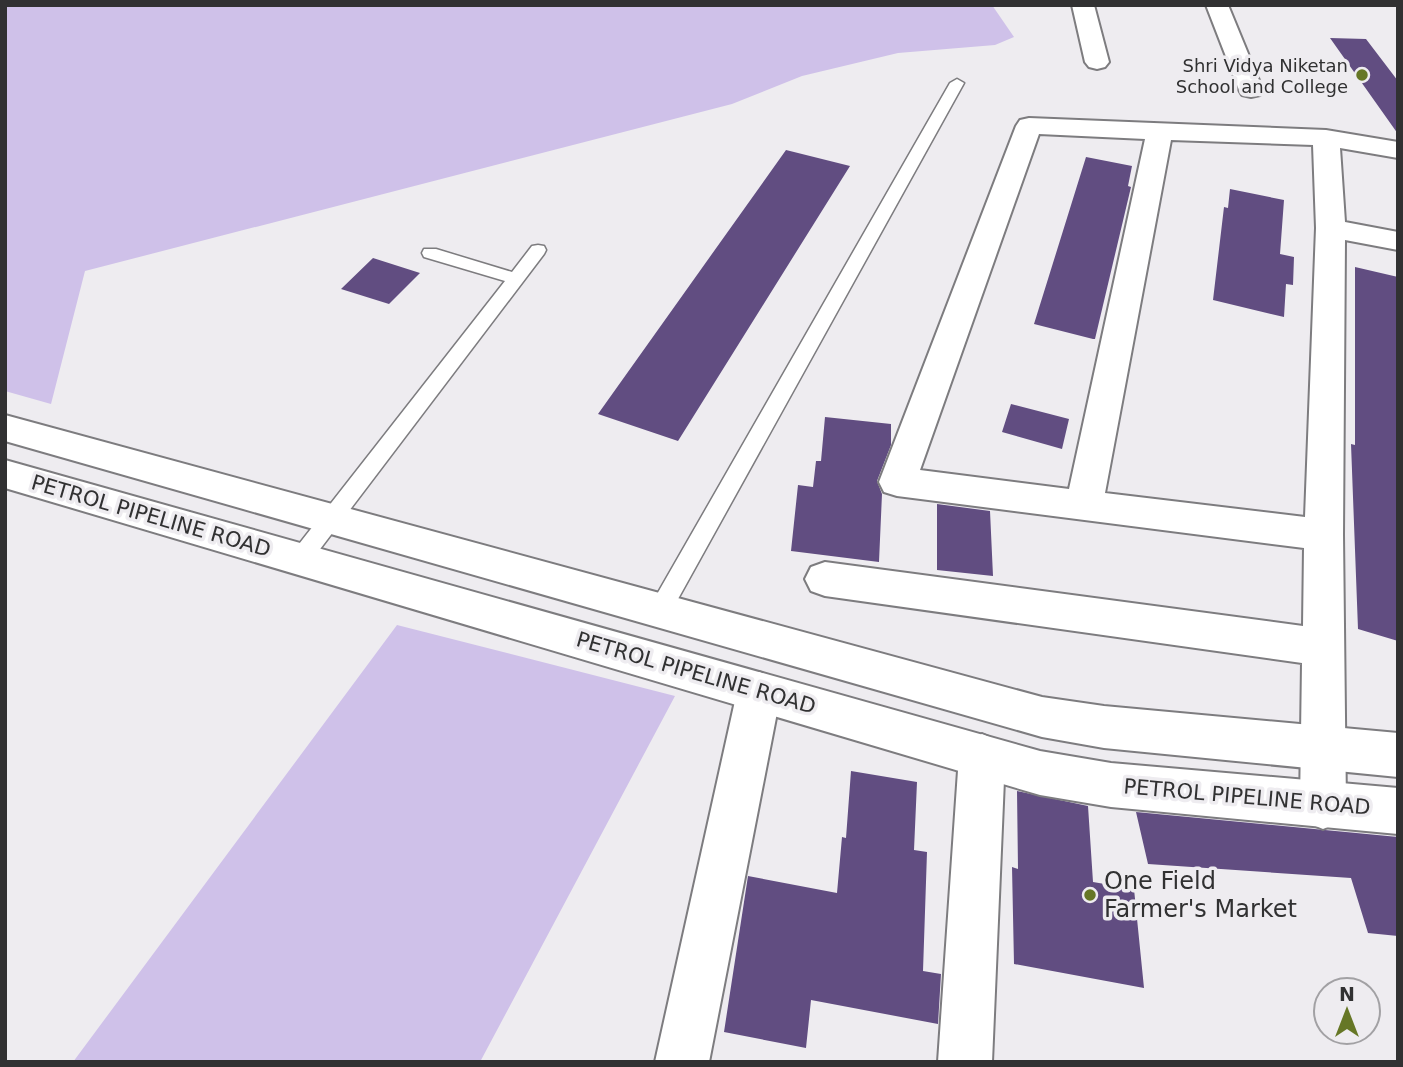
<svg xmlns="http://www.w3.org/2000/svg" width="1403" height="1067" font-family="'DejaVu Sans',sans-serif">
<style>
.green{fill:#cfc1e9}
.building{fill:#614d81}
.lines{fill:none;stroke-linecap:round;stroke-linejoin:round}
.service-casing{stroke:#7d7c7f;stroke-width:3}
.minor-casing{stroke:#7d7c7f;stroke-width:4}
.secondary-casing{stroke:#7d7c7f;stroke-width:4}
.service{fill:#fff;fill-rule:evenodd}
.minor{fill:#fff;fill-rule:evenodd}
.secondary{fill:#fff;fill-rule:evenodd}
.poi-dot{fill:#667726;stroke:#eeecf0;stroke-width:2.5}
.labels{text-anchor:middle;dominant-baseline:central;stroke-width:7;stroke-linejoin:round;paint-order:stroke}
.far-poi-label{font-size:18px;fill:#313132;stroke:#eeecf0;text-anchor:end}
.street-label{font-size:21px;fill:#313132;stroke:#eeecf0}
.near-poi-label{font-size:24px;fill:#313132;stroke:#eeecf0;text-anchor:start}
</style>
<rect width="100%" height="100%" fill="#eeecf0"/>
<path class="green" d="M5,5H992L1014,37L995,45L898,53L802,76L732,104L85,271L51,404L5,391Z
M397,625L675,696L480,1062H73Z"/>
<path class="building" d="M1330,38L1366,39L1398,81V134Z
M786,150L850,166L678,441L598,414Z
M1086,157L1132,166L1128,186L1131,187L1095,339H1093L1034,324Z
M1230,189L1284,200L1280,254L1294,257L1293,285L1286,284L1284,317L1213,300L1224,207L1228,208Z
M373,258L420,273L389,304L341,289Z
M1355,267L1398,277V641L1358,629L1351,444L1355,445Z
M1011,404L1069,419L1062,449L1002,432Z
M825,417L891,424V445L877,481L882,494L879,562L791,551L798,485L813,487L816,461H821Z
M937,504L990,511L993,576L937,570Z
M851,771L917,782L914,850L927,852L923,971L941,974L938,1024L811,1000L806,1048L724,1032L748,876L837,893L842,837L846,838Z
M1017,791L1088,806L1093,882L1134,889L1144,988L1014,964L1012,867L1018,869Z
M1136,812L1398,837V936L1368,933L1351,878L1148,864Z"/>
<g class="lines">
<g class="service-casing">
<path id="service" d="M957,79L964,83L668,617L660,620L652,617L649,610L652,603L950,83Z
M538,245L544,246L546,250L544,254L308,565L300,568L292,565L289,559L292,553L505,281L424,257L422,253L424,249H436L512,272L532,246Z"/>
</g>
<g class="minor-casing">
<path id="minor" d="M1072,5H1094L1109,62L1105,67L1097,69L1089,67L1085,62Z
M1206,5H1228L1263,90L1260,95L1251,97L1242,95L1239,90Z
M1029,118L1326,130L1398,142V158L1340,148L1345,222L1398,232V250L1345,240L1343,535L1346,806L1340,822L1323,829L1306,822L1300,806L1302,663L825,596L811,591L805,579L811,567L825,562L1303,626L1304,548L897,496L884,492L879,482L1016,126L1020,120ZM1039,134L1145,139L1069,489L920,470ZM1171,140L1313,145L1316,228L1305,517L1105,493Z
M759,672L774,678L781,692L709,1062H655L737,692L744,678Z
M982,734L998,741L1005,756L992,1062H938L959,756L966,741Z"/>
</g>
<g class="secondary-casing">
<path id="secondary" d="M5,415L1042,697L1104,706L1398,733V777L1104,748L1042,737L5,441Z
M5,460L1040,751L1111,763L1398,788V834L1111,807L1040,795L5,488Z"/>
</g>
<use href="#service" class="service"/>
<use href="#minor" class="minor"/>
<use href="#secondary" class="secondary"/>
</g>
<g class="poi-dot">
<circle cx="1362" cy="75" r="7"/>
<circle cx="1090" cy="895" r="7"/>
</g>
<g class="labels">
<g class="far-poi-label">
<text x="1348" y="65">Shri Vidya Niketan<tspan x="1348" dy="21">School and College</tspan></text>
</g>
<g class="street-label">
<text transform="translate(151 516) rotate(16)">PETROL PIPELINE ROAD</text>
<text transform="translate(696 673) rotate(16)">PETROL PIPELINE ROAD</text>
<text transform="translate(1247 797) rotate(5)">PETROL PIPELINE ROAD</text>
</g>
<g class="near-poi-label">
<text x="1104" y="881">One Field<tspan x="1104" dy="28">Farmer's Market</tspan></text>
</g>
</g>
<rect width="1403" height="1067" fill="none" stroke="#313132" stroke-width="14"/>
<g transform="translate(1347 1011)"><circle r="33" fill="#eeecf0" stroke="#a2a1a4" stroke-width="2"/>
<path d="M0-5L12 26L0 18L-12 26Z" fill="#667726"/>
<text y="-10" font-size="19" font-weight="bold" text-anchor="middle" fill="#313132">N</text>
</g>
</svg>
